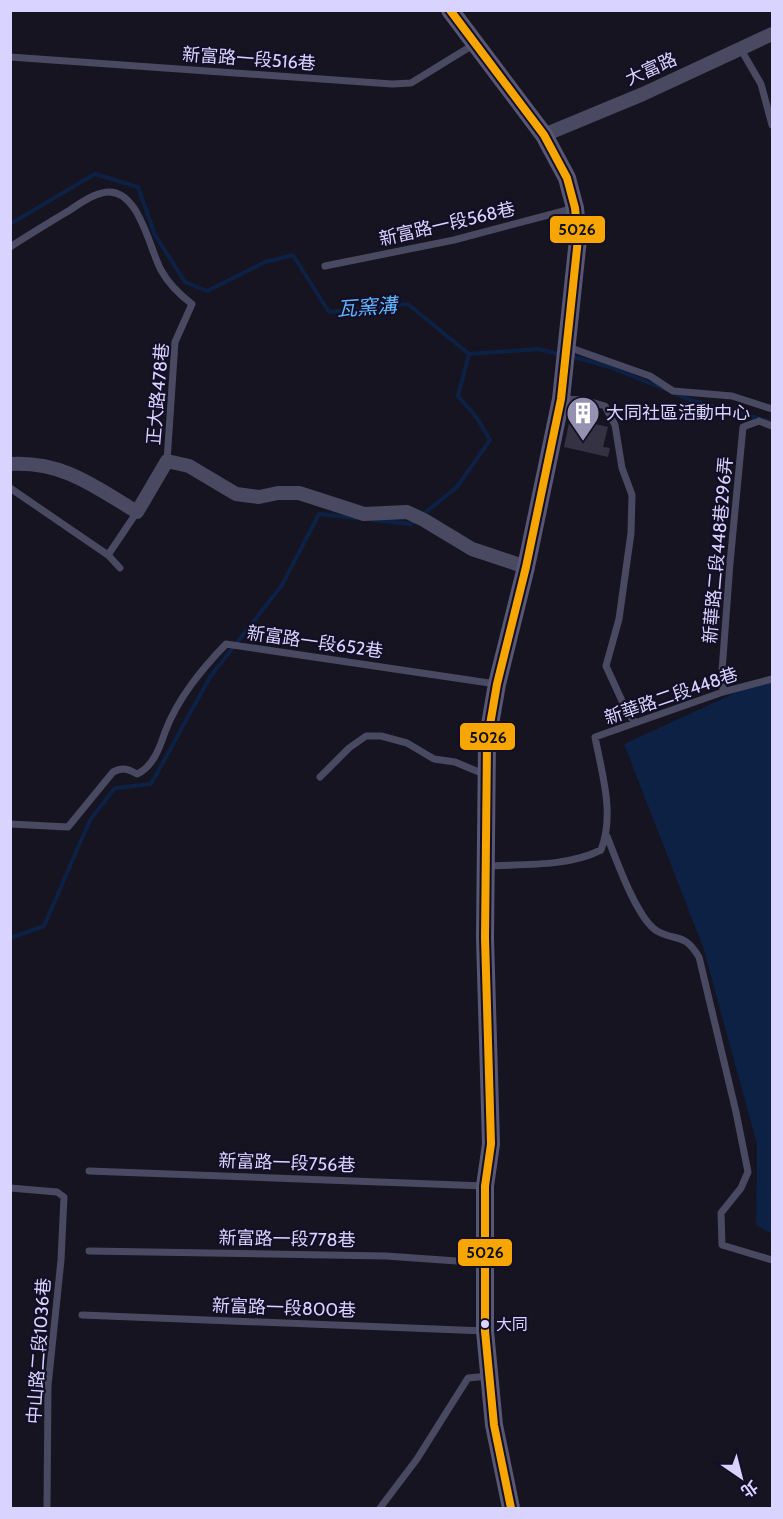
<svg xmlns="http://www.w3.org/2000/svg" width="783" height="1519" font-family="Cabin,'Noto Sans TC',sans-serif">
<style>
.water{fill:#0d2144}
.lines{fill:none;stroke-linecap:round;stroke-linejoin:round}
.stream{stroke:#0d2144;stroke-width:4}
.building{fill:#343243}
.lane{stroke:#4a4962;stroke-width:7}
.street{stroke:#4a4962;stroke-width:14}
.secondary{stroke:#575674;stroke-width:18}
.bus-1-casing{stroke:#130f26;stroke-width:12}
.bus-1{stroke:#f7a600;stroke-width:8}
.bus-dot{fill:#d9d4ff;stroke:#130f26;stroke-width:2}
.labels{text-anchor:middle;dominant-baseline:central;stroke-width:4.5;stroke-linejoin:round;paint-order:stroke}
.bus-label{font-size:16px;fill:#d9d4ff;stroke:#130f26;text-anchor:start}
.street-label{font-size:18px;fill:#d9d4ff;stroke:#130f26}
.poi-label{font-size:18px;fill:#d9d4ff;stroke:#130f26;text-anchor:start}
.water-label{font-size:20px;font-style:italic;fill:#62b6ff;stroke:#130f26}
.line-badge{stroke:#130f26;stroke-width:2}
.pale-badge-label{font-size:16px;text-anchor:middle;font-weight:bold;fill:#111}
</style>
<rect width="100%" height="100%" fill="#161421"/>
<path class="water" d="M772,676V1234L756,1225L757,1144L703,947L624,744Z"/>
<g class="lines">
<path class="stream" d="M10,224L95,174L138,187L155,235L185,282L207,291L265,262L293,255L329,312L408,304L469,354L538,349L559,354
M570,356L607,366L667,390
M674,393L690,400L772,422
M421,516L457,487L490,440L477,418L458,396L469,354
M373,520L411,524L415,521
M10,938L44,926L90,820L115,788L151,784L210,677L282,585L319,514L356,518"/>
</g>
<path class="building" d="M570,418L608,427L603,447L610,448L608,457L564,447Z"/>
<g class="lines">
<path class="lane" d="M740,48L761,84L772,125
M10,57L392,84L411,83L473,45
M10,247C30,234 50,222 70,210C79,204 91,195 102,193C138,183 149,248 161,270C168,283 180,295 192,304L175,342L167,461
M325,266L454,240L575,208
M568,347L650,376L673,391L732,396L772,409
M562,399L584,400L605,406L615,425L622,468L632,495L631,533L619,619L606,666L628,714L635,722
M759,421L772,426
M10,488L108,555L120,568
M108,555L137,512
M723,692L722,671L730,563L743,427L759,421
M320,777L349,748L366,736H381L407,743L434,759L455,762L486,775
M10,824L68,827L113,772C123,767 128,769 137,774C153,767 160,747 165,732C178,698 201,670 226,644L496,684
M607,836C616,859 637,919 657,931C677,942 684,932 699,957L736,1112L748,1172L741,1188L721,1213L722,1245L772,1260
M486,866C524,864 567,867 601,850C615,814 602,774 595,737L723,692L772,679
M89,1171L485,1186
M10,1188L57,1192L64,1197L61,1260L48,1386L47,1508
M89,1251L386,1256L485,1263
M82,1315L485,1331
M380,1508L417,1459L468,1378L488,1376"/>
<path class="street" d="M544,135L643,94L772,34
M10,464C63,461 94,486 137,512L167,461L189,466L236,494L259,497L278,493H299L364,514L407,512L424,520L472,549L526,567"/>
<path class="secondary" d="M450,10L544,135L567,178L575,208L578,239L561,399L526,567L497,684L487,742L485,938L491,1144L485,1186V1331L494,1425L511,1508"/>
<g class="bus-1-casing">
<path id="bus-1" d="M450,10L544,135L567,178L575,208L578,239L561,399L526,567L497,684L487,742L485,938L491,1144L485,1186V1331L494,1425L511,1508"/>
</g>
<use href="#bus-1" class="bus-1"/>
</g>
<defs>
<g id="building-pin" transform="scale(1.725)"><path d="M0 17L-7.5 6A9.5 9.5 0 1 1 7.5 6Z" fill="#9591b1" stroke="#130f26"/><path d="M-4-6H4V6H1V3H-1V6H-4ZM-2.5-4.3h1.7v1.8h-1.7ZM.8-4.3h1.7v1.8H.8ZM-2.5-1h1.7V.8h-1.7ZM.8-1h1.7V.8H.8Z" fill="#fff"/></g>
</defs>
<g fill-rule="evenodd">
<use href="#building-pin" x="583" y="413"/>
</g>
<circle class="bus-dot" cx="485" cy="1324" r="5"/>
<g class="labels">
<g class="bus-label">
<text x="496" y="1324">大同</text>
</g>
<g class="street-label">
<text transform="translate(249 59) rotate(4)">新富路一段516巷</text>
<text transform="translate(651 69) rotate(-24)">大富路</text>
<text transform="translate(447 224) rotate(-13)">新富路一段568巷</text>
<text transform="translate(158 394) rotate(-85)">正大路478巷</text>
<text transform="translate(718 550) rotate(-85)">新華路二段448巷296弄</text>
<text transform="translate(315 642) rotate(8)">新富路一段652巷</text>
<text transform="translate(671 696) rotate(-19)">新華路二段448巷</text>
<text transform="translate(287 1163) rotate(2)">新富路一段756巷</text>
<text transform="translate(287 1239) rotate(1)">新富路一段778巷</text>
<text transform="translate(284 1308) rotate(2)">新富路一段800巷</text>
<text transform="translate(39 1351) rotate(-86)">中山路二段1036巷</text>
</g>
<g class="poi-label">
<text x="606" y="413">大同社區活動中心</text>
</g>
<g class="water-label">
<text transform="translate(367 307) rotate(-4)">瓦窯溝</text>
</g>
</g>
<g class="line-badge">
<rect x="549" y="215" width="57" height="29" rx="6" fill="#f7a600"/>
<rect x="459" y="722" width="57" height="29" rx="6" fill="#f7a600"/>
<rect x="457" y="1238" width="56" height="29" rx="6" fill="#f7a600"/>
</g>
<g class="pale-badge-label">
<text x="577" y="235">5026</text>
<text x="488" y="743">5026</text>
<text x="485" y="1258">5026</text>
</g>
<rect width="783" height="1519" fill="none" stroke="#d9d4ff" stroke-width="24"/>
<g transform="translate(741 1477) rotate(145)" stroke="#130f26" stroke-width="4.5" paint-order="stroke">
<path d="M0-4.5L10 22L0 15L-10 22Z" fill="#d9d4ff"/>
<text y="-9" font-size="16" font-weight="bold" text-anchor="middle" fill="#d9d4ff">北</text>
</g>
</svg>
